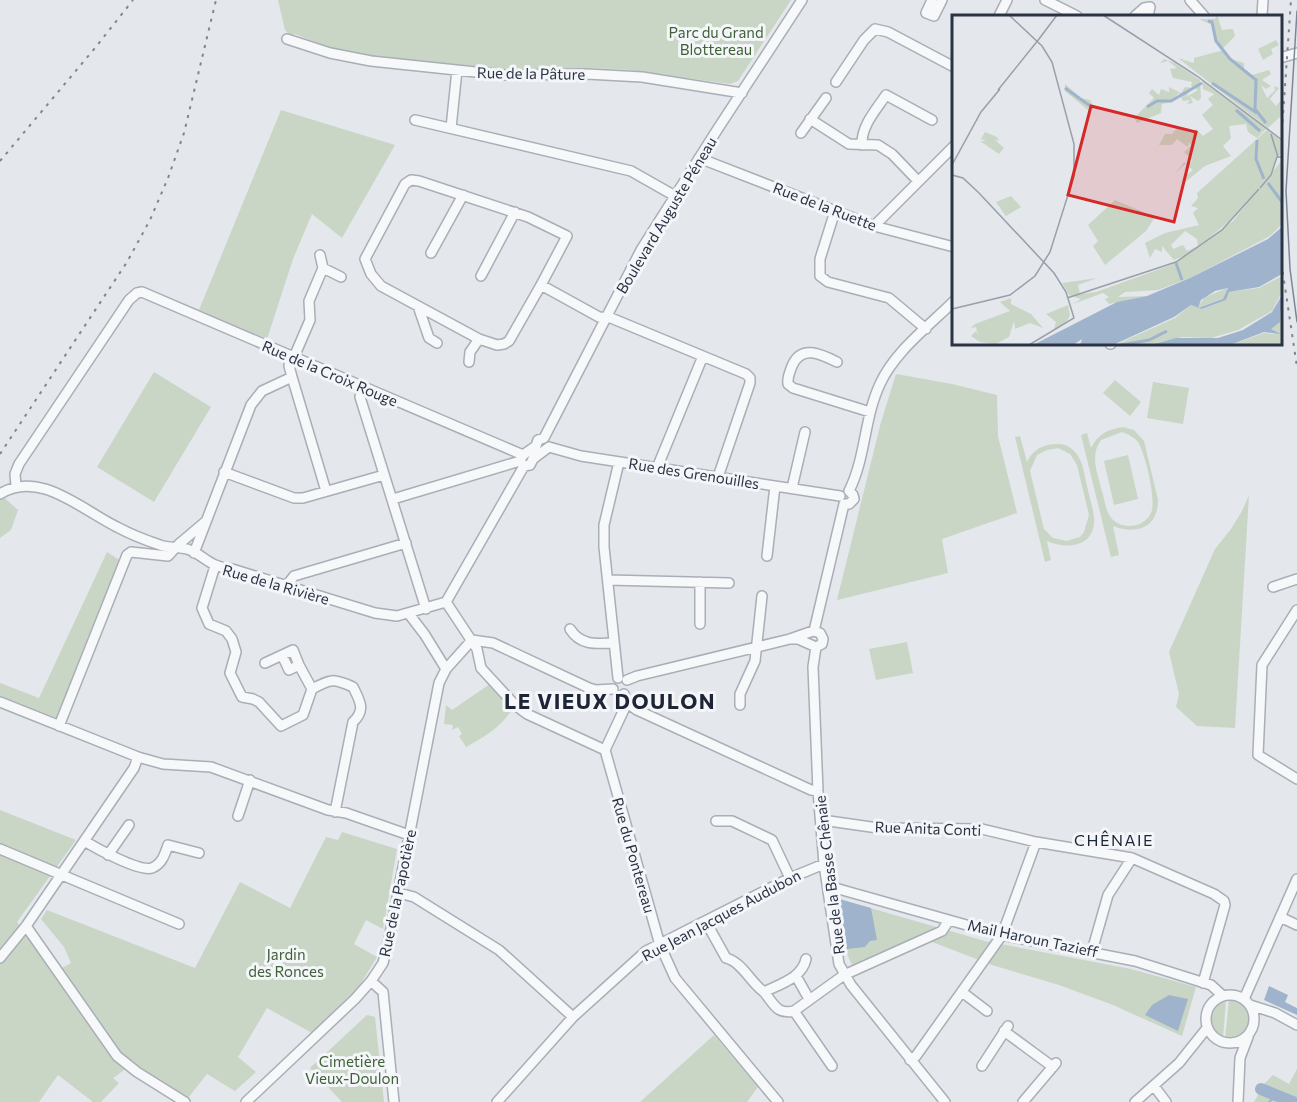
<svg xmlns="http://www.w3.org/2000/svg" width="1297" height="1102" font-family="Commissioner,sans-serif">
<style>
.green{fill:#c9d6c5;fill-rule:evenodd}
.water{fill:#9fb4cc}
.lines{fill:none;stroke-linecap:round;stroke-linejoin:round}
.stream{stroke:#9fb4cc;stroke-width:2}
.river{stroke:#9fb4cc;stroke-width:12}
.minor-casing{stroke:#a9aeb7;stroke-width:12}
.minor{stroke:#f7f8fa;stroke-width:9}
.tram{stroke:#7d8696;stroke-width:1.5}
.rail{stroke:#7d8696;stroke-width:2;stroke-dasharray:3 6;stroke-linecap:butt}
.labels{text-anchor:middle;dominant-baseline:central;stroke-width:6;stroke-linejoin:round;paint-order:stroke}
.park-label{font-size:15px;fill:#3f6138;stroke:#f4f6f9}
.street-label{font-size:15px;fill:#2b3445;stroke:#f4f6f9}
.neighbourhood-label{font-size:16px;letter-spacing:1.5px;fill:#1d2536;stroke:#f4f6f9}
.district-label{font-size:21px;font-weight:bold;letter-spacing:1.5px;fill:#1d2536;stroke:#f4f6f9}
.inset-river{fill:none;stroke:#9fb4cc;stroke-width:3}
.inset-road{fill:none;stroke:#9a9fa9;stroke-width:1.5}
.view{fill:#d62828;fill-opacity:0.15;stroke:#d62828;stroke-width:3}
.inset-edge{fill:none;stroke:#2b3445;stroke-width:3}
</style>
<rect width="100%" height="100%" fill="#e4e7ec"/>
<path class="green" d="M278,0H791L738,81L730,84L630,70L593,68L495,70L379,57L333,49L295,34L291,36L285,30Z
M281,110L395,145L342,238L312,214L293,259L267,339L199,310Z
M154,372L211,407L154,502L97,467Z
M896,374L952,384L997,395L998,436L1017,513L942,539L948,573L837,600L881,422Z
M1115,380L1141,402L1130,416L1103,393Z
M1153,382L1189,388L1183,424L1147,418Z
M1123,427L1134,430L1144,441L1158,500C1158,528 1136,535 1113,526L1119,555L1111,557L1081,435L1087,433L1091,448C1098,434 1108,429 1123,427ZM1122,432C1128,434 1134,437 1138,442C1145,453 1157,501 1151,513C1143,530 1118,530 1109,515C1105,507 1104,496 1101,488C1097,471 1090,455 1101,440Z
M1020,436L1027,462C1031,453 1038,447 1048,445C1057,443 1067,443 1074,451C1083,459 1084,474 1087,486C1089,496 1093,507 1094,518C1096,547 1067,550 1047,541L1051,560L1045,562L1015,437ZM1058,448L1070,454L1077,465L1089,515L1084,532L1080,537L1067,541L1053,538L1044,529L1030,471L1037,455L1047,450Z
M1128,455L1138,499L1114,505L1104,461Z
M0,494L18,510L11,530L0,538Z
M1249,495L1235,728L1197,726L1176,707L1179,694L1169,652L1215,549L1231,529L1242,511Z
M107,552L121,561L56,719L0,698V683L39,698Z
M907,642L913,673L876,680L869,649Z
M490,684L511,711C501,727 483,738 466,747L459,736L462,734L458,727L452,730L453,725L444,724L446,705L452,710Z
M0,810L76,840L17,922L53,973L71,963L64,947L41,919L47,910L195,968L240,882L290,908L326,837L338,840L342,832L397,849L383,929L366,920L354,944L377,957L358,988L312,1033L267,1008L238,1057L256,1072L235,1091L207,1074L188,1098L131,1065L113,1078L119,1083L101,1102H93L58,1075L39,1102H0Z
M839,899L985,941L1131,969L1196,987L1182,1036L1113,1005L1059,985L992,965L919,937L878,956L852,965L847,954Z
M1229,999C1260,1003 1256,1043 1225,1040Z
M1226,1000L1223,1039C1204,1029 1207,1007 1226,1000Z
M367,1015L375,1017L384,1102H342L310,1068Z
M714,1035L758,1087L747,1102H640Z
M1297,1069V1102H1254L1264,1084L1273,1075L1289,1084Z"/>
<path class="water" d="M839,899L871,908L877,940L870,941L865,947L847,949Z
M1269,986L1288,995L1285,1002L1297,1008V1015L1264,1000Z
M1169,995L1188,999L1178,1031L1145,1015L1152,1005Z"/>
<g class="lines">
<path class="stream" d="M1269,1102L1277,1095"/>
<path class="river" d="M1261,1089L1293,1102"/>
<g class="minor-casing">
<path id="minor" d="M932,0L926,13L934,16L942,0
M1045,0L1077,16
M1190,0L1204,16
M999,16L1007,0
M1135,16L1144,8L1150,7L1148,16
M1262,16L1263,0
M287,39L330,53L371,61L504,75L587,74L642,77L742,93
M1280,58L1297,53
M836,82L864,40L875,29L888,32L954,67
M810,119L849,144L878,145L892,154L918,181
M415,120L631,171L675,196
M451,128L457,70
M801,133L826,98
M862,145C861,126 876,110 886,95L932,120
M699,158L874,226L954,247
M835,211L820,259V276L828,282L889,298L926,329
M874,226L954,146
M431,253L463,195
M320,255L323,268L341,277
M481,276L515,212
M541,285L567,236L528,217L419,181L411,180L405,184L365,259L371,274L381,286L479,339L497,345L504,344L509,341L541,285L599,317L611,318L746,374L750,378V383L718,477
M418,306L429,338L437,343
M1110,344H1111
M290,355L289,366L292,377L326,491
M294,357L310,320L309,301L323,268
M469,362L470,352L479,339
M837,362C821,354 801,344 792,366C790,372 787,377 788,384L793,388L870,412
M363,387L360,397L426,609
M549,447L581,456L840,496
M520,461L523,455L536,446L538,440L544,438L641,250L717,130L802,0
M657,468L703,356
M224,472L294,498H303L384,475
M16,486L15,474L19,464L129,300L137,293L142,292L523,455
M792,488L805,432
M849,491C866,457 864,418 880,384C895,351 929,326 954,301
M0,494C39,469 82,510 117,527C130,534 145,540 160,545C168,548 178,547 187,549C205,555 208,567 232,569L375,613L397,616L446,602
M393,499L520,461
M844,504H849L854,499L853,495L849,491
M194,553L251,405L262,391L292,377
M767,556L775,486
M215,566L202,608L209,624L226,631L232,639L236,652L230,673L242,697L253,699L259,702L281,726L303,715L312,689C331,679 333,678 353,687C360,701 366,710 353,722L335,812
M608,580L729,583
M287,585L294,576L406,543
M1273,587L1297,579
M446,602L477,649L481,668L515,705L527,714L605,750
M446,602L524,466L530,465L533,459L549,447
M1297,610L1262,665L1258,755L1297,779
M409,614L425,635L446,669
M700,624V582
M570,629C580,645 595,644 613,643
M814,631L844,504
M790,639H798L816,647
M472,640L493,643L589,688L596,690L613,689
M816,647L813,667L818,791L824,864L839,964L851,985L945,1102
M265,663L293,650L299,665L289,670L282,655
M299,665L312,689
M618,678L604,547V525L619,462
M627,680L637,676L790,639L813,631L820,633L823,639L822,644L816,647
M624,694L627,703L637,710L811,790L818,791
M0,702L138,757L163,764L211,767L328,810L346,813L409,835
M740,705V694L755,661L762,596
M59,726L127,555L131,552L168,556L179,544L205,522
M605,750L660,945L675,978L778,1102
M605,750L627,703
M238,816L250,780
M822,820L878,828L982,829L1036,842L1132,858L1214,894L1224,901L1225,905L1203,983
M716,821H732L772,840L790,878
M84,841C96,848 139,872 152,868C162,864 165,854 168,845L199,853
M0,849L179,924
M108,855L129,825
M828,886L1002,935L1135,961L1211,985L1223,996
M399,893L414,897L499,950L573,1017
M1280,917L1297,925
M706,922L726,958C742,962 751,983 764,992C780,984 802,978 806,959
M26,926L117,1056L137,1072L185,1102
M1092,951L1108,895L1132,858
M0,958L26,926L134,768L138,757
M796,976L809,999
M371,981L383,992L394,1102
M764,992C774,1004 777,1015 794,1011
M962,992L987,1011
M1206 1019a24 24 0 1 1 48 0a24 24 0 1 1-48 0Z
M1244,999L1297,879
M1250,1005L1275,1013L1297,1025
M1004,1031L1053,1067
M910,1060L916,1056L926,1042L1002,935L1036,842
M832,1066L794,1011L844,975L942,931L949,920
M982,1066L1008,1026
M1154,1086L1166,1102
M246,1102L355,999L371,981L383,963L389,939L439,683L446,669L472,640
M497,1102L573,1017L646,951L790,878L824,864
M1023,1102L1056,1063
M1135,1102L1179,1063L1207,1028
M1238,1102L1240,1058L1248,1037"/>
</g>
<use href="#minor" class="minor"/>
<path class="tram" d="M1297,11L1286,191L1290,269L1297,322"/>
<path class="rail" d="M1280,158L1291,0
M0,161L95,48L133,0
M1280,254L1297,367
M0,454L127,262L150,220L168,178L184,133L216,0"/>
</g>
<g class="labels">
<g class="park-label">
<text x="716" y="32">Parc du Grand<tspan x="716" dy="17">Blottereau</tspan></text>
<text x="286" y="954">Jardin<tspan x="286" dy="17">des Ronces</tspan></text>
<text x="352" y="1061">Cimetière<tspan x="352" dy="17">Vieux-Doulon</tspan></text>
</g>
<g class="street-label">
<text transform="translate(531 73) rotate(1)">Rue de la Pâture</text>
<text transform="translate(825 206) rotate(21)">Rue de la Ruette</text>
<text transform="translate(666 215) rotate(-59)">Boulevard Auguste Péneau</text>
<text transform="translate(330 373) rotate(23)">Rue de la Croix Rouge</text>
<text transform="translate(694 473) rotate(9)">Rue des Grenouilles</text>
<text transform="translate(276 584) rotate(16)">Rue de la Rivière</text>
<text transform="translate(928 828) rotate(2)">Rue Anita Conti</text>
<text transform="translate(634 855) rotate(74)">Rue du Pontereau</text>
<text transform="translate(829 875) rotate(-97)">Rue de la Basse Chênaie</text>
<text transform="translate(397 893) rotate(-78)">Rue de la Papotière</text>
<text transform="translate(721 915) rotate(-28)">Rue Jean Jacques Audubon</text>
<text transform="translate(1033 938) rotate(12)">Mail Haroun Tazieff</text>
</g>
<g class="neighbourhood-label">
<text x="1114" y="839">CHÊNAIE</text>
</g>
<g class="district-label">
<text x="610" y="700">LE VIEUX DOULON</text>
</g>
</g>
<g transform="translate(952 15)">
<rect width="330" height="330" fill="#e4e7ec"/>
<path d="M265,0L270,15L281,14L283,21L269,35L262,25L260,10L247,4H263ZM324,25L327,30L319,34L321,39L311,45L306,34ZM272,35L279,44L292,48V55L300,60L317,55L319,59L310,65L319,71L314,74L309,70L315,83L323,75L322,71L327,73L318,84L324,91L330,84V100L316,113L226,43L242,48V43ZM212,44L223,48L248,65L249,83L246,86L238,81L241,88L235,89L238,85L231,86L227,78L218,87L210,89L209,98L185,108L182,103L202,83L197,78L200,74L207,80L209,74L217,77V72L229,78L233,72L240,73L234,82L246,75L239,71L240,67L221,63L218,54L225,53L216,46L208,48ZM250,65L314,114L305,123L296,117L294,109L277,111L279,123L271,131L279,141L253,151L232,168L231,163L241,155L233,149L223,159L232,147L237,150L240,145L232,137L239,131L237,127L236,132L225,124L220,130H207L213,119H220L225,113L239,118L244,114L251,121L261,114L250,100L261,90L256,84L262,79L251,74ZM113,69L129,83L138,85L142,92L137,96L113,76ZM315,115L330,126V139L326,141L318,160L284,201L238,238L222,245L210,231V237L203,234L198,243L193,228L213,218L247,210L241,198L246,193L239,191L246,183L245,178ZM233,216L245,224L246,231L235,236L231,230L221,234L219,230ZM33,117L45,122L47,126L42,124L52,133L47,139L28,126H34L29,124ZM330,145V209L318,221L238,263L206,275L173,277L166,282L195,281L157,289L153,284L157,282L151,278L121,289L129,284L117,280L110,268L145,263L126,270L128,279L144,277L219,250L281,206ZM59,181L69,192L54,201L44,187ZM163,185L203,202L194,216L153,250L141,231L146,226L136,210ZM330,261V277L320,296L286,315L259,323L230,322L194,330H163L223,303L239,290L251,294L274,285L277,277L307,273ZM276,273L271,284L245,293L253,282ZM59,283V289L79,299L91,313L78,308L63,314L62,306L57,322L44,329L28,327L19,321L24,316L26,321L24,312L19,313L23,309L58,296L48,287ZM116,290L118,300L115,306L102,315L104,307L94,299ZM330,299V330H279L312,318L322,319L325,317L318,314Z" fill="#c9d6c5" fill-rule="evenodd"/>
<path d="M330,212V259L307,272L277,277L274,285L250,294L239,290L222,302L161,330H128L130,324L121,330H81L165,287L195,281L238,263L316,224ZM276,273L271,284L246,293L249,285L263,276ZM330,280L328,307L319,314L329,319L312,317L278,330H198L224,323H266L291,315L320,297Z" fill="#9fb4cc" fill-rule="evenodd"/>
<path class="inset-river" d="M256,6L260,7L264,26L278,44L304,65L303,94L314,108M260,68L305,98M113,73L141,93M195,92L205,86H219L250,68M284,95L308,116M305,125L304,144L312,164M316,168L330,187M224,248L230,265M169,330L197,325L215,316"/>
<path class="inset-road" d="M151,0L245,61L330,125M87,24L105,0M46,75L87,24M319,119L326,142M0,150L29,97L48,74M0,160L11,163L27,178L102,258L114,277L122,303L77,330M308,173L319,160L325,142H330M115,283L224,247L270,215L307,174M0,294L58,280L83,261L98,237L122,161V129L100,47L90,31L57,0"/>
<path class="view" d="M139,91L244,117L222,207L116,180Z"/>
<rect width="330" height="330" class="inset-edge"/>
</g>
</svg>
